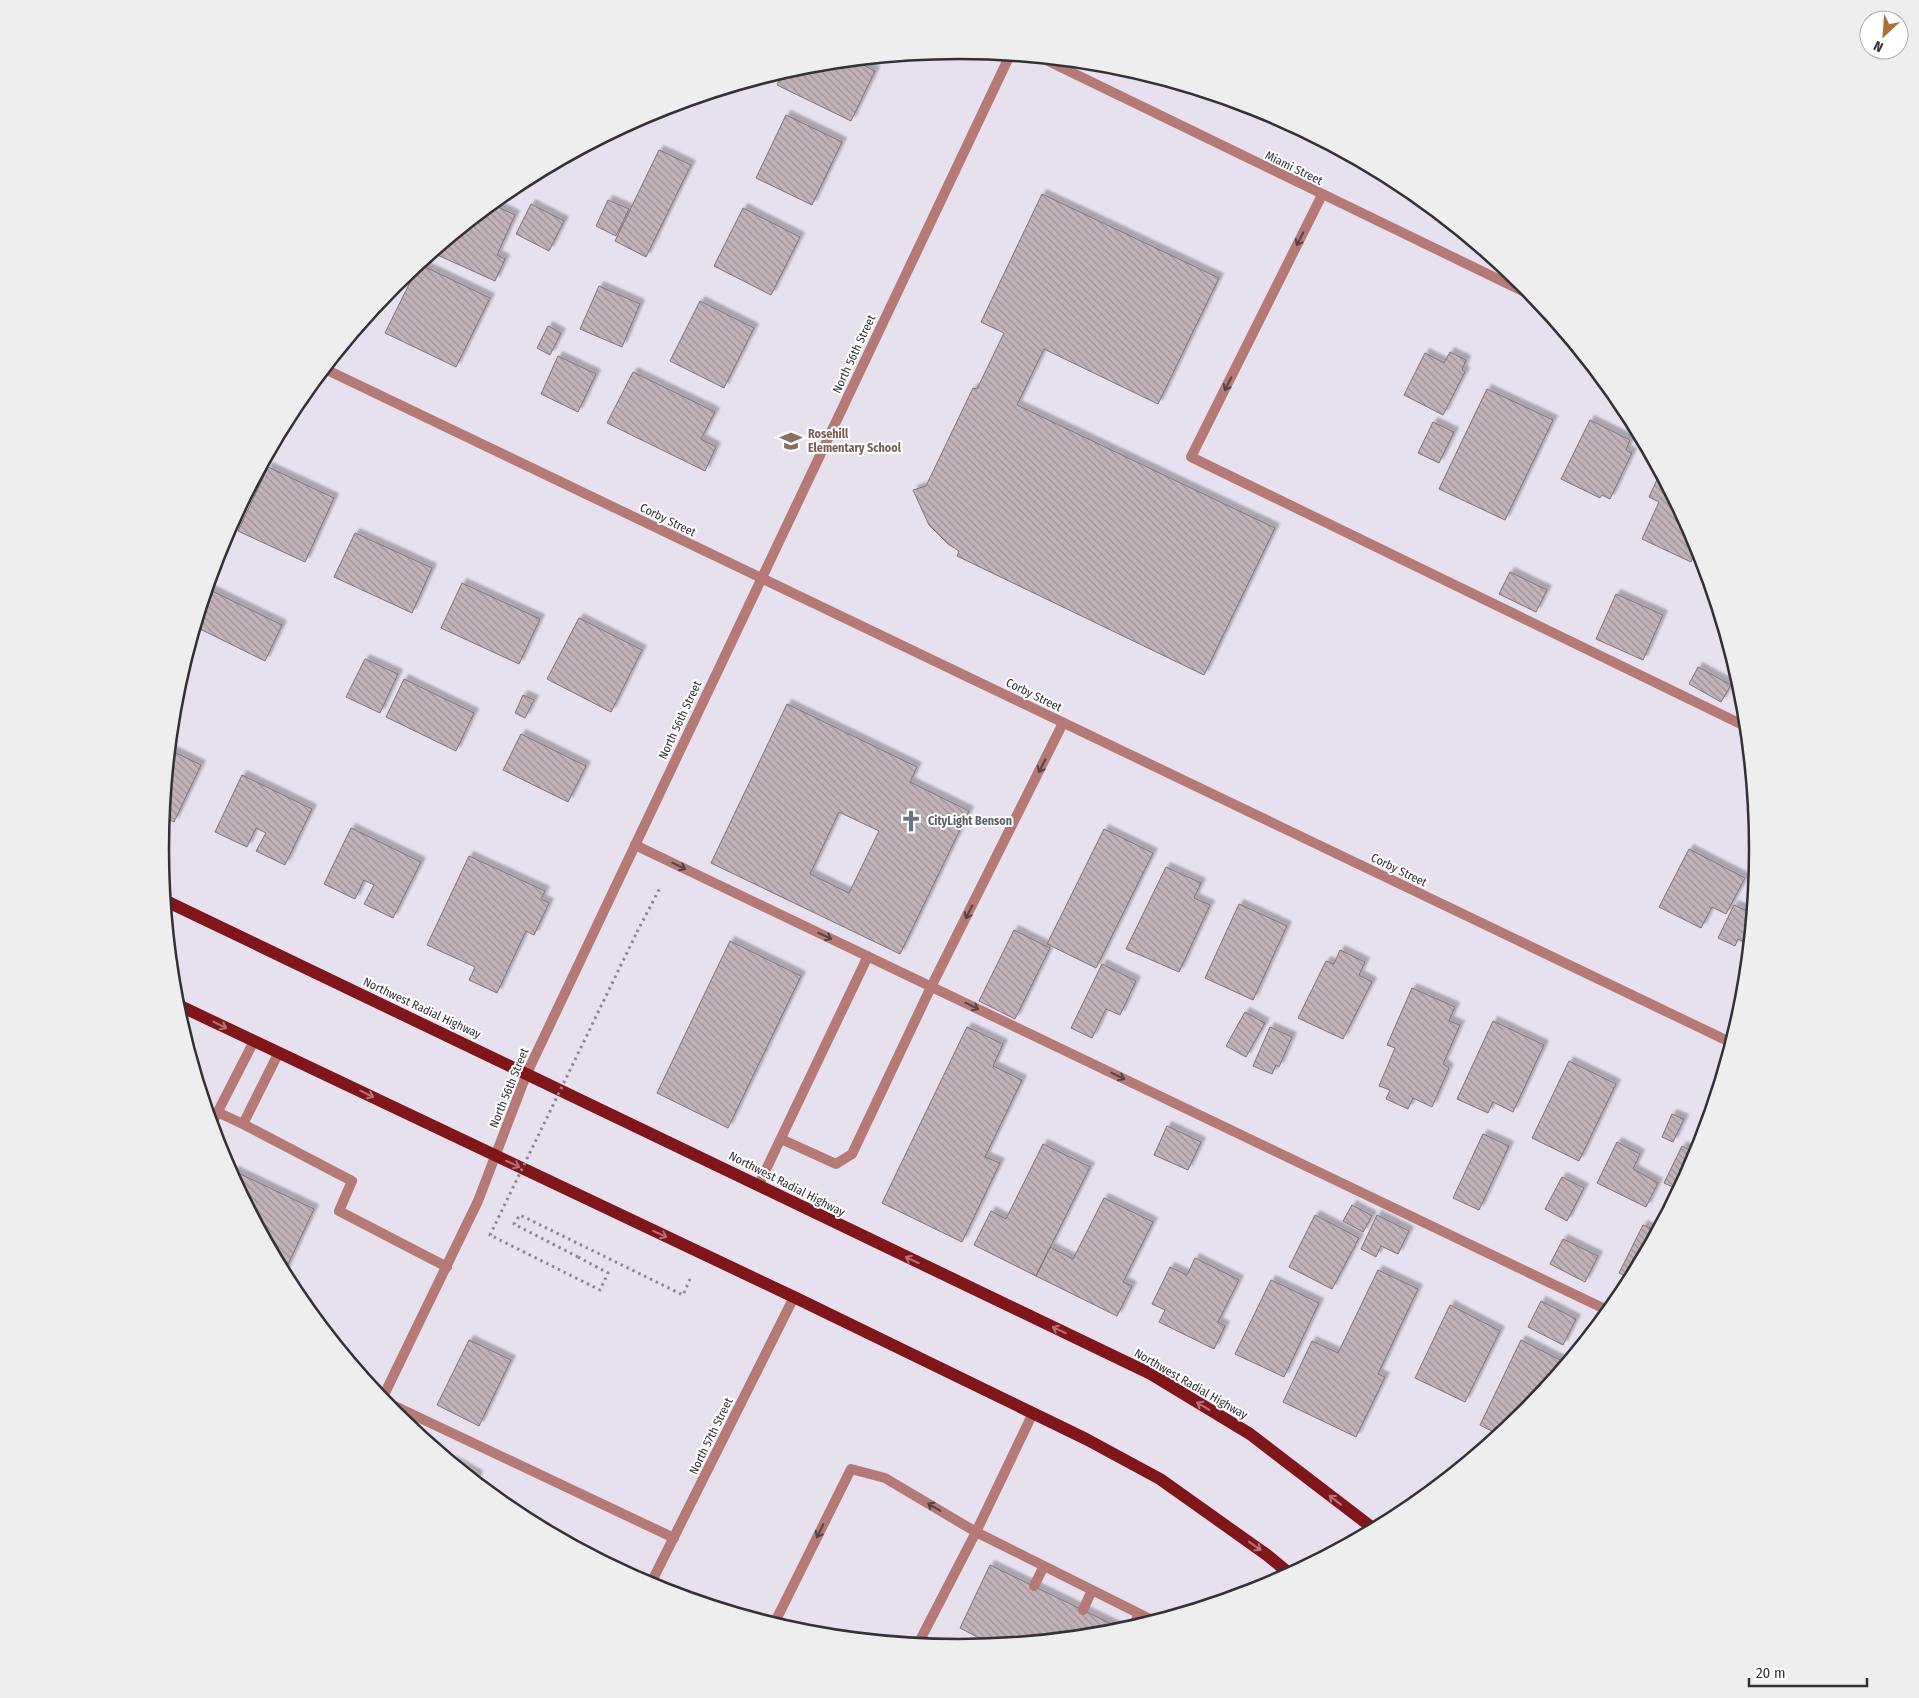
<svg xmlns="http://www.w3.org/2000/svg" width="1919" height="1698" font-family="'Fira Sans Condensed',sans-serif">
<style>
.building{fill:url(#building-back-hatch);stroke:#81727a;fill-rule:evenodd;filter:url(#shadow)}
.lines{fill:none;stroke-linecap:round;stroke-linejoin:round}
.path{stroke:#8d8892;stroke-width:3;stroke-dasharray:2.5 4;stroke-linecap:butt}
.service{stroke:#b57a75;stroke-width:10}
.minor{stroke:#b57a75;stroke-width:10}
.primary{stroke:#80151a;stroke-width:12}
.path-bridge{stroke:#8d8892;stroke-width:3;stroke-dasharray:2.5 4;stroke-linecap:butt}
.oneway{stroke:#544246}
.oneway2{stroke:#b37376}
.labels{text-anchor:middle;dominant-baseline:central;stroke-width:4;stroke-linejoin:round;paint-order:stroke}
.street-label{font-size:12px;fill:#333036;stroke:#fff}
.education-label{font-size:12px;font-weight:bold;fill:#785e54;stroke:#fff;text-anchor:start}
.worship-label{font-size:12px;font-weight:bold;fill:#5b616d;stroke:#fff;text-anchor:start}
.rim{fill:none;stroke:#333036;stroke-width:2.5}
</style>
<defs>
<pattern id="building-back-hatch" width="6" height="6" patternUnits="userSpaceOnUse" patternTransform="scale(1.25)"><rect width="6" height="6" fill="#c2b2ba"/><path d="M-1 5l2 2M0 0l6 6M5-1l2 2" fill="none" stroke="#9e9198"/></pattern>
<filter id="shadow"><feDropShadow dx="4.5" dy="-4.5" stdDeviation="1" flood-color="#0004"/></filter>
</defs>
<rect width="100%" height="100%" fill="#e7e0ef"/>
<path class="building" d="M853,60L875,71L851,121L777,85L784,71L804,65Z
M786,115L842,142L812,205L756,178Z
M659,150L691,165L646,257L615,241Z
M1042,194L1219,278L1158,404L1044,349L1017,405L1275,528L1204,675L957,556L959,551L948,544L929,525L913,490L926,486L973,388L977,389L1004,333L981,322Z
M608,200L629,209L616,236L596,226Z
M492,204L515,215L497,255L505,259L495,281L433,253Z
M531,204L564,221L549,251L516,234Z
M743,208L800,237L771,295L714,266Z
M419,264L490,298L456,367L385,333Z
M599,286L640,304L622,347L580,329Z
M700,301L754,328L724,388L670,361Z
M548,326L561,333L550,355L537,348Z
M1450,352L1466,360L1462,370L1465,372L1443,415L1404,395L1425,353L1444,363Z
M558,356L596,374L578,412L541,394Z
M633,372L715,412L701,439L716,447L705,471L607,423Z
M1487,389L1553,420L1505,520L1439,489Z
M1590,420L1630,440L1626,450L1632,453L1610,499L1602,495L1600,498L1561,479Z
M1433,422L1454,432L1439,463L1418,453Z
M268,467L334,498L305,562L238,531Z
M1660,473L1698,544L1691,562L1642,539L1659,502L1649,497Z
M355,533L432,568L412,613L334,577Z
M1510,572L1547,590L1536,612L1499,594Z
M462,583L540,619L519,664L441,628Z
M208,589L282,625L265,661L196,627Z
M1616,594L1663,615L1643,660L1596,639Z
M579,618L642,650L611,712L547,679Z
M365,659L398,674L380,713L346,697Z
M1698,667L1731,685L1721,702L1689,684Z
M404,679L474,713L456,751L386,717Z
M523,695L534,700L525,718L515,713Z
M787,704L917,767L910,782L969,811L900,954L711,863ZM839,812L879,831L849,893L810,874Z
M521,734L586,766L568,802L503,770Z
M170,750L201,765L174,822L164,817Z
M242,775L312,809L285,865L256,851L266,833L256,828L247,847L215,832Z
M351,828L421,862L393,918L364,904L374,885L364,880L355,899L324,884Z
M1104,829L1153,853L1096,968L1047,944Z
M1689,849L1745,878L1726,914L1712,907L1701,928L1659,907Z
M469,856L545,891L541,899L549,903L534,935L526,931L497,993L469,980L475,967L427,945Z
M1166,867L1201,883L1194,898L1210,905L1179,972L1126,949Z
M1239,904L1287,926L1253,1000L1205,978Z
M1734,905L1752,913L1749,945L1738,939L1735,946L1718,938Z
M1014,930L1050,948L1015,1019L979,1001Z
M730,941L801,976L728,1128L657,1093Z
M1340,950L1365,962L1359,975L1372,982L1343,1039L1298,1018L1326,961L1334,964Z
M1102,964L1136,981L1120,1015L1106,1009L1092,1038L1071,1028Z
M1412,988L1455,1007L1449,1021L1460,1025L1443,1064L1449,1068L1432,1107L1413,1098L1408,1109L1386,1099L1390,1090L1379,1086L1395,1048L1387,1045Z
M1245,1012L1265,1023L1246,1057L1226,1046Z
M1493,1021L1544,1045L1513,1112L1493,1102L1488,1113L1457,1099Z
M967,1027L1003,1044L993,1066L1022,1080L985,1157L1000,1163L962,1242L882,1203Z
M1270,1027L1292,1037L1279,1067L1276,1065L1272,1074L1253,1066Z
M1569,1061L1616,1084L1579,1161L1532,1138Z
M1672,1114L1684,1119L1673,1142L1662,1137Z
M1167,1126L1201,1142L1188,1170L1154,1155Z
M1483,1134L1509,1146L1479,1210L1453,1198Z
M1617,1142L1640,1154L1633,1169L1658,1183L1646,1207L1597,1183Z
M1043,1144L1090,1167L1036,1276L974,1245L991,1211L1006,1219Z
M1682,1146L1697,1154L1699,1150L1698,1155L1676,1194H1675L1677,1189L1664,1183Z
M234,1171L314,1209L284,1273L232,1175Z
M1562,1177L1584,1188L1567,1221L1545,1209Z
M1104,1198L1153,1222L1123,1282L1132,1286L1117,1316L1036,1276L1050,1247L1073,1259Z
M1352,1205L1372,1216L1363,1232L1343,1221Z
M1315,1215L1359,1238L1332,1289L1289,1267Z
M1377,1215L1409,1231L1398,1254L1381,1246L1376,1257L1361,1249Z
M1643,1225L1657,1231L1631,1279L1619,1273Z
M1563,1239L1598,1256L1585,1282L1550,1264Z
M1195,1258L1239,1280L1218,1322L1225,1326L1214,1349L1159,1322L1165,1310L1152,1304L1170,1267L1187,1275Z
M1378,1270L1418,1289L1378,1374L1385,1377L1356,1437L1283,1402L1312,1341L1338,1353Z
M1271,1280L1319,1303L1284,1377L1235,1354Z
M1541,1301L1576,1319L1563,1345L1528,1327Z
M1450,1305L1500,1331L1465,1402L1415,1378Z
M469,1340L511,1360L479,1426L437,1405Z
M1521,1340L1566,1363L1524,1414L1499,1435L1480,1425Z
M451,1460L478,1475L476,1481Z
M990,1565L1124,1630L993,1645L960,1628Z"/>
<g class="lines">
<path class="path" d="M637,932L661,886
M578,1257L514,1224L520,1215L683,1295L690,1279"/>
<path class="service" d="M1322,195L1191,457L1747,727
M635,845L1609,1311
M279,1052L243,1124L352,1181L339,1211L447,1267
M217,1112L243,1124
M212,1123L254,1041
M781,1139L836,1164L852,1154L931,987L1063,723
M759,1184L868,956
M384,1401L674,1538
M1034,1586L1044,1566
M1083,1610L1092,1590
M774,1624L851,1469L885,1478L976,1532L1154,1621
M1132,1628L1139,1614
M918,1644L976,1532L1033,1413"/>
<path class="minor" d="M1042,58L1535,297
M325,369L1732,1043
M382,1399L478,1201L527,1073L1010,55
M650,1585L794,1297"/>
<path class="primary" d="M166,901L1151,1374L1250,1434L1374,1529
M176,1004L794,1297L1086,1439L1160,1479L1267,1555L1290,1574"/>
<path class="path-bridge" d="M578,1257L608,1273L600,1290L490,1235L637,932"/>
</g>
<defs><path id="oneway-shaft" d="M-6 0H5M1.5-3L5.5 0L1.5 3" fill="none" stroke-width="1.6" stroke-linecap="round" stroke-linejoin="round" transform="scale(1.25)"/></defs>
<g class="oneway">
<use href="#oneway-shaft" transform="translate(1300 239) rotate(117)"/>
<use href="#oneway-shaft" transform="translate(1228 384) rotate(117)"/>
<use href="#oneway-shaft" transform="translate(1042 766) rotate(117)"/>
<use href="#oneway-shaft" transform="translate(679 866) rotate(26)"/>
<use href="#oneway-shaft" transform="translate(969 912) rotate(117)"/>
<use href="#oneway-shaft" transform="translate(825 936) rotate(26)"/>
<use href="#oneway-shaft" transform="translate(972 1006) rotate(26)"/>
<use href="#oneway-shaft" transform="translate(1118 1076) rotate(26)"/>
<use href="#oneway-shaft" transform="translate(934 1507) rotate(-149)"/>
<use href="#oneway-shaft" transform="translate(820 1531) rotate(116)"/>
</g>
<g class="oneway2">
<use href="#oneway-shaft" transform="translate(220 1025) rotate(26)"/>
<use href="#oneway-shaft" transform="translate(367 1094) rotate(26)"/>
<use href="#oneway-shaft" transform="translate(513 1164) rotate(25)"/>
<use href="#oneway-shaft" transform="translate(660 1234) rotate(25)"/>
<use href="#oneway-shaft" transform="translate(912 1260) rotate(-155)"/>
<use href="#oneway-shaft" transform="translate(1059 1330) rotate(-155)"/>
<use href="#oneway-shaft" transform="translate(1203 1406) rotate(-149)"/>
<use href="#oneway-shaft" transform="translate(1335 1500) rotate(-142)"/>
<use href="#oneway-shaft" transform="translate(1255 1546) rotate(36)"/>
</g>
<defs>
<g id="school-bare" transform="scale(1.725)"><path d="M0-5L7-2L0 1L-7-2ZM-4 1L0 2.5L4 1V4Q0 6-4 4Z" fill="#8d6e63" stroke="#fff" stroke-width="2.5" paint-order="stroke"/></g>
<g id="church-bare" transform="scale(1.725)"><path d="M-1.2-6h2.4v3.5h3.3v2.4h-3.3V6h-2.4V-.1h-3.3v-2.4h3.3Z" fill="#6b7280" stroke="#fff" stroke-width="2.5" paint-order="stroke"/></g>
</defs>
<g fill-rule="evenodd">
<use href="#school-bare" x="791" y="441"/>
<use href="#church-bare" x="911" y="821"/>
</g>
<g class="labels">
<g class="street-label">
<text transform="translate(1294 168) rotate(26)">Miami Street</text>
<text transform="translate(854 354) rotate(-65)">North 56th Street</text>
<text transform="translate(668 520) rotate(26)">Corby Street</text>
<text transform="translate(1034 695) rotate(26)">Corby Street</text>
<text transform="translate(680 720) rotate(-65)">North 56th Street</text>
<text transform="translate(1399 870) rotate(26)">Corby Street</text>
<text transform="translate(422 1008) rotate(25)">Northwest Radial Highway</text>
<text transform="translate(509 1088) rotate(-68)">North 56th Street</text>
<text transform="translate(787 1184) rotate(27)">Northwest Radial Highway</text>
<text transform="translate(1191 1384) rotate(30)">Northwest Radial Highway</text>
<text transform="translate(711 1436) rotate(-64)">North 57th Street</text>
</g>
<g class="education-label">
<text x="808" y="434">Rosehill<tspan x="808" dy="14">Elementary School</tspan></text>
</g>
<g class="worship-label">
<text x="928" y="821">CityLight Benson</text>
</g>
</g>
<path d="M0 0H1919V1698H0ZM169 849a790 790 0 1 1 1580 0a790 790 0 1 1-1580 0Z" fill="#efeeef" fill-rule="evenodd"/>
<path class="rim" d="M169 849a790 790 0 1 1 1580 0a790 790 0 1 1-1580 0Z"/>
<g transform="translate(1884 35) rotate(206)"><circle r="24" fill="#ffffff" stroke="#adacaf"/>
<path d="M0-4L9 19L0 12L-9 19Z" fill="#ad7134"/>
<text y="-8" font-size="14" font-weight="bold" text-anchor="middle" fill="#333036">N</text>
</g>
<path d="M1749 1678v8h118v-8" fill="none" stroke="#333036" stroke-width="2.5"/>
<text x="1756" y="1678" font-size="15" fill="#333036" stroke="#ffffff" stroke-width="4" paint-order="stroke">20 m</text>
</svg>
